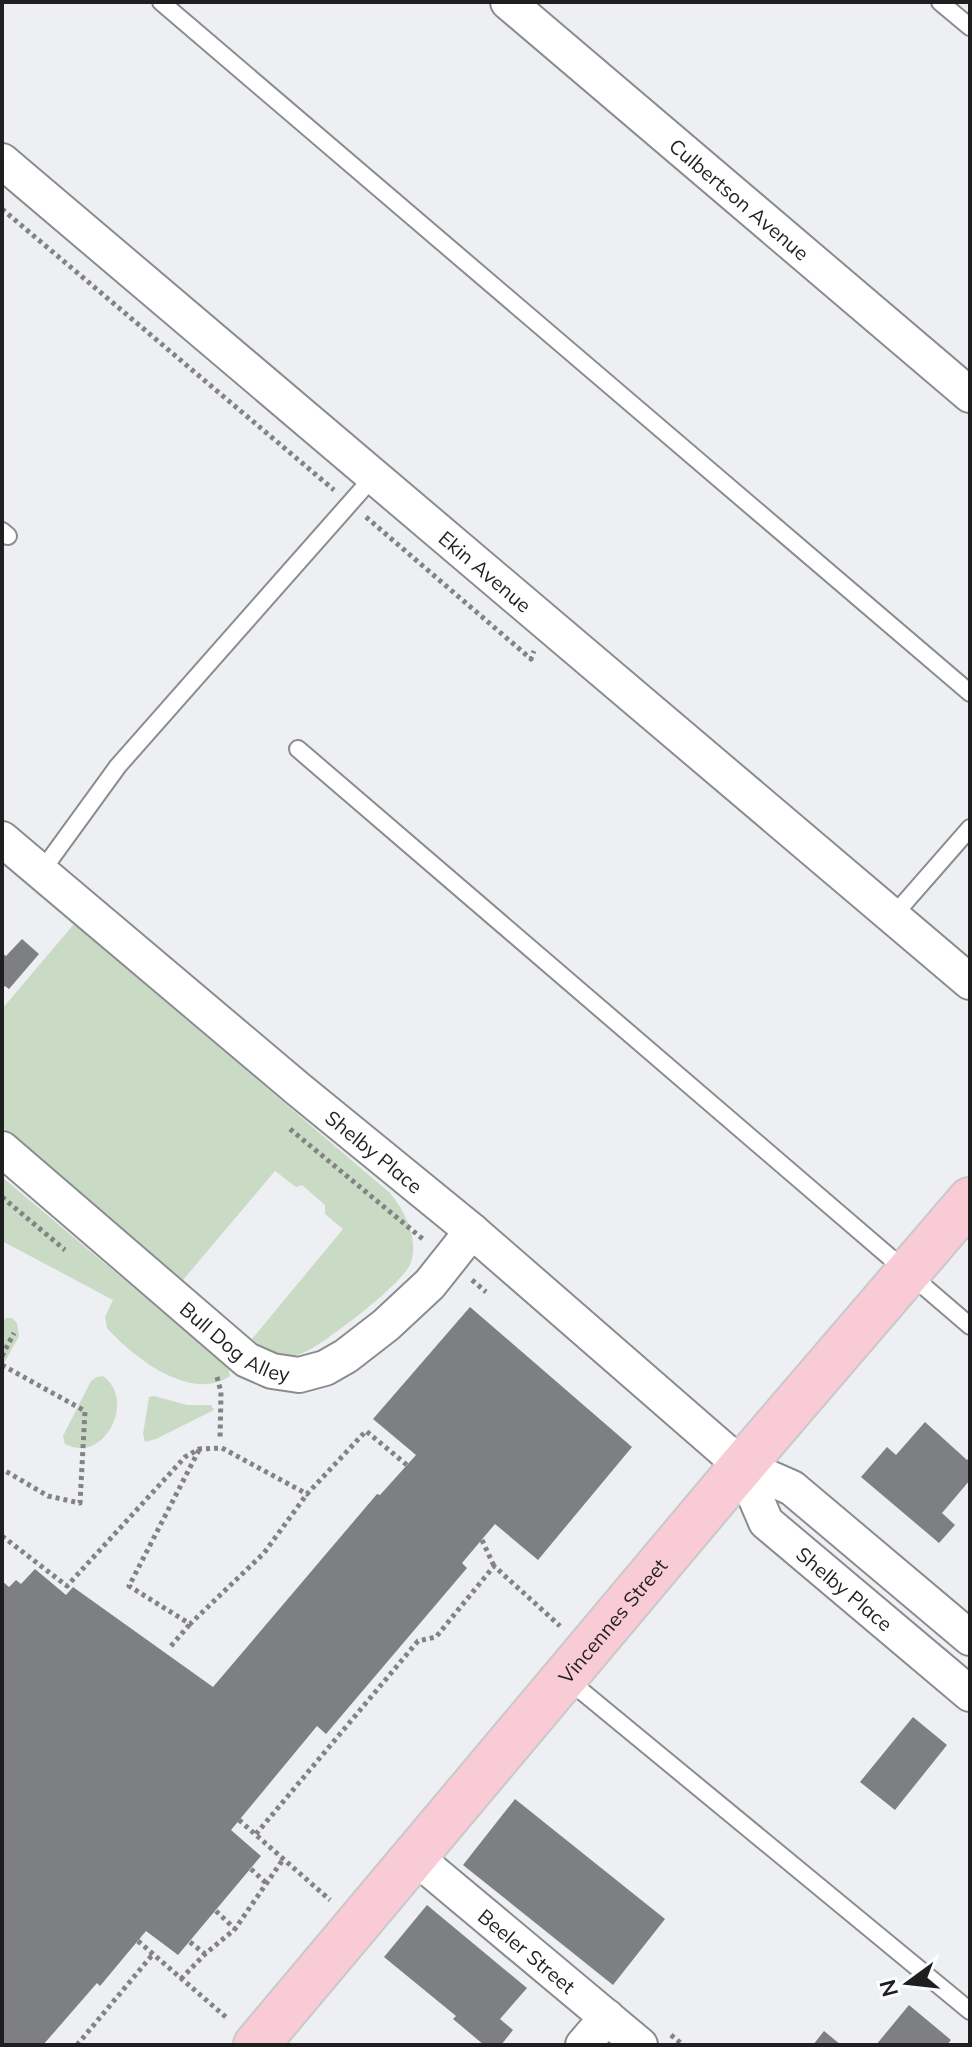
<svg xmlns="http://www.w3.org/2000/svg" width="972" height="2047" font-family="Mulish,sans-serif">
<style>
.green{fill:#c9dbc5}
.building{fill:#7d7f82}
.lines{fill:none;stroke-linecap:round;stroke-linejoin:round}
.service-casing{stroke:#8a8c8f;stroke-width:20}
.minor-casing{stroke:#8a8c8f;stroke-width:38}
.primary-casing{stroke:#c9c9c9;stroke-width:48}
.path{stroke:#838385;stroke-width:5;stroke-dasharray:4 4;stroke-linecap:butt}
.service{stroke:#fff;stroke-width:16}
.minor{stroke:#fff;stroke-width:34}
.primary{stroke:#f8cbd6;stroke-width:44}
.labels{text-anchor:middle;dominant-baseline:central;stroke-width:6;stroke-linejoin:round;paint-order:stroke}
.street-label{font-size:20px;fill:#1f1f20;stroke:#fcfdff}
</style>
<rect width="100%" height="100%" fill="#eeeff2"/>
<path class="green" d="M74,924L390,1193C404,1210 419,1238 411,1262C405,1282 339,1331 319,1344C310,1350 295,1358 284,1357C271,1357 261,1346 252,1339L343,1229L325,1214V1205L302,1185L296,1187L275,1171L183,1280L2,1127V1009Z
M2,1177L228,1367L230,1376C191,1403 133,1357 107,1328L105,1317L113,1300L2,1241Z
M6,1318H12L17,1323L19,1336L2,1367V1322Z
M103,1376C137,1400 104,1465 65,1444L63,1436L91,1381L97,1377Z
M154,1396L187,1405H211L214,1410L156,1439L145,1442L143,1434L149,1397Z"/>
<path class="building" d="M22,939L39,954L9,989L5,986L2,989V953L6,956Z
M470,1307L632,1447L538,1560L495,1524L462,1563L467,1568L326,1734L317,1726L231,1830L261,1856L178,1955L146,1931L100,1986L97,1983L43,2045H2V1581L9,1587L16,1580L21,1584L35,1569L66,1595L73,1587L213,1687L377,1494L380,1495L416,1455L373,1419Z
M925,1422L967,1460L970,1457V1480L942,1513L955,1525L939,1543L861,1477L887,1447L896,1455Z
M913,1717L947,1745L895,1810L860,1782Z
M515,1799L665,1919L613,1985L463,1865Z
M427,1905L527,1988L500,2019L513,2030L501,2045H484L453,2019L456,2016L384,1957Z
M909,2005L951,2040L947,2045H876Z
M824,2031L841,2045H813Z"/>
<g class="lines">
<g class="service-casing">
<path id="service" d="M161,2L970,693
M940,2L970,27
M2,531L8,536
M298,749L970,1326
M41,872L118,766L374,476
M893,916L970,828
M567,1679L970,2011"/>
</g>
<g class="minor-casing">
<g id="minor">
<path id="s1" d="M508,2L970,395"/>
<path id="s2" d="M2,161L970,982"/>
<path id="s3" d="M2,839L298,1089L472,1231L742,1466L792,1488L970,1638"/>
<path id="s4" d="M2,1149L247,1360L272,1371L299,1375L325,1368L346,1356L386,1325L430,1284L472,1231"/>
<path id="s5" d="M742,1466L766,1522L970,1694"/>
<path id="s6" d="M415,1857L640,2045"/>
<path d="M583,2045L607,2017"/>
</g>
</g>
<g class="primary-casing">
<g id="primary">
<path id="s7" d="M256,2045L742,1466L970,1200"/>
</g>
</g>
<path class="path" d="M2,209L334,490
M366,517L531,659L534,651
M290,1129L424,1240
M2,1197L65,1250
M472,1280L486,1292
M2,1356L14,1333
M2,1365L85,1411L80,1503L48,1496L2,1469
M217,1377L221,1392L220,1440
M199,1450L129,1586L190,1624L264,1553L307,1494
M2,1536L67,1586L185,1457L199,1449L222,1448L307,1494L366,1431L407,1465
M482,1540L494,1566
M171,1646L190,1624
M239,1820L330,1900
M256,1834L418,1641L436,1637L494,1566L560,1626
M251,1869L266,1883
M216,1911L235,1929
M138,1941L227,2018
M190,1942L205,1954
M181,1979L205,1954L235,1929L284,1858
M671,2035L683,2045
M77,2045L153,1954"/>
<use href="#service" class="service"/>
<use href="#minor" class="minor"/>
<use href="#primary" class="primary"/>
</g>
<g class="labels">
<g class="street-label">
<text stroke="none"><textPath href="#s1" startOffset="304">Culbertson Avenue</textPath></text>
<text stroke="none"><textPath href="#s2" startOffset="634">Ekin Avenue</textPath></text>
<text stroke="none"><textPath href="#s3" startOffset="486">Shelby Place</textPath></text>
<text stroke="none"><textPath href="#s4" startOffset="304">Bull Dog Alley</textPath></text>
<text stroke="none"><textPath href="#s5" startOffset="164">Shelby Place</textPath></text>
<text stroke="none"><textPath href="#s7" startOffset="554">Vincennes Street</textPath></text>
<text stroke="none"><textPath href="#s6" startOffset="146">Beeler Street</textPath></text>
</g>
</g>
<rect width="972" height="2047" fill="none" stroke="#1f1f20" stroke-width="8"/>
<g transform="translate(908 1983) rotate(255)" stroke="#fcfdff" stroke-width="6" paint-order="stroke">
<path d="M0-6L14 30L0 20L-14 30Z" fill="#1f1f20"/>
<text y="-12" font-size="22" font-weight="bold" text-anchor="middle" fill="#1f1f20">N</text>
</g>
</svg>
